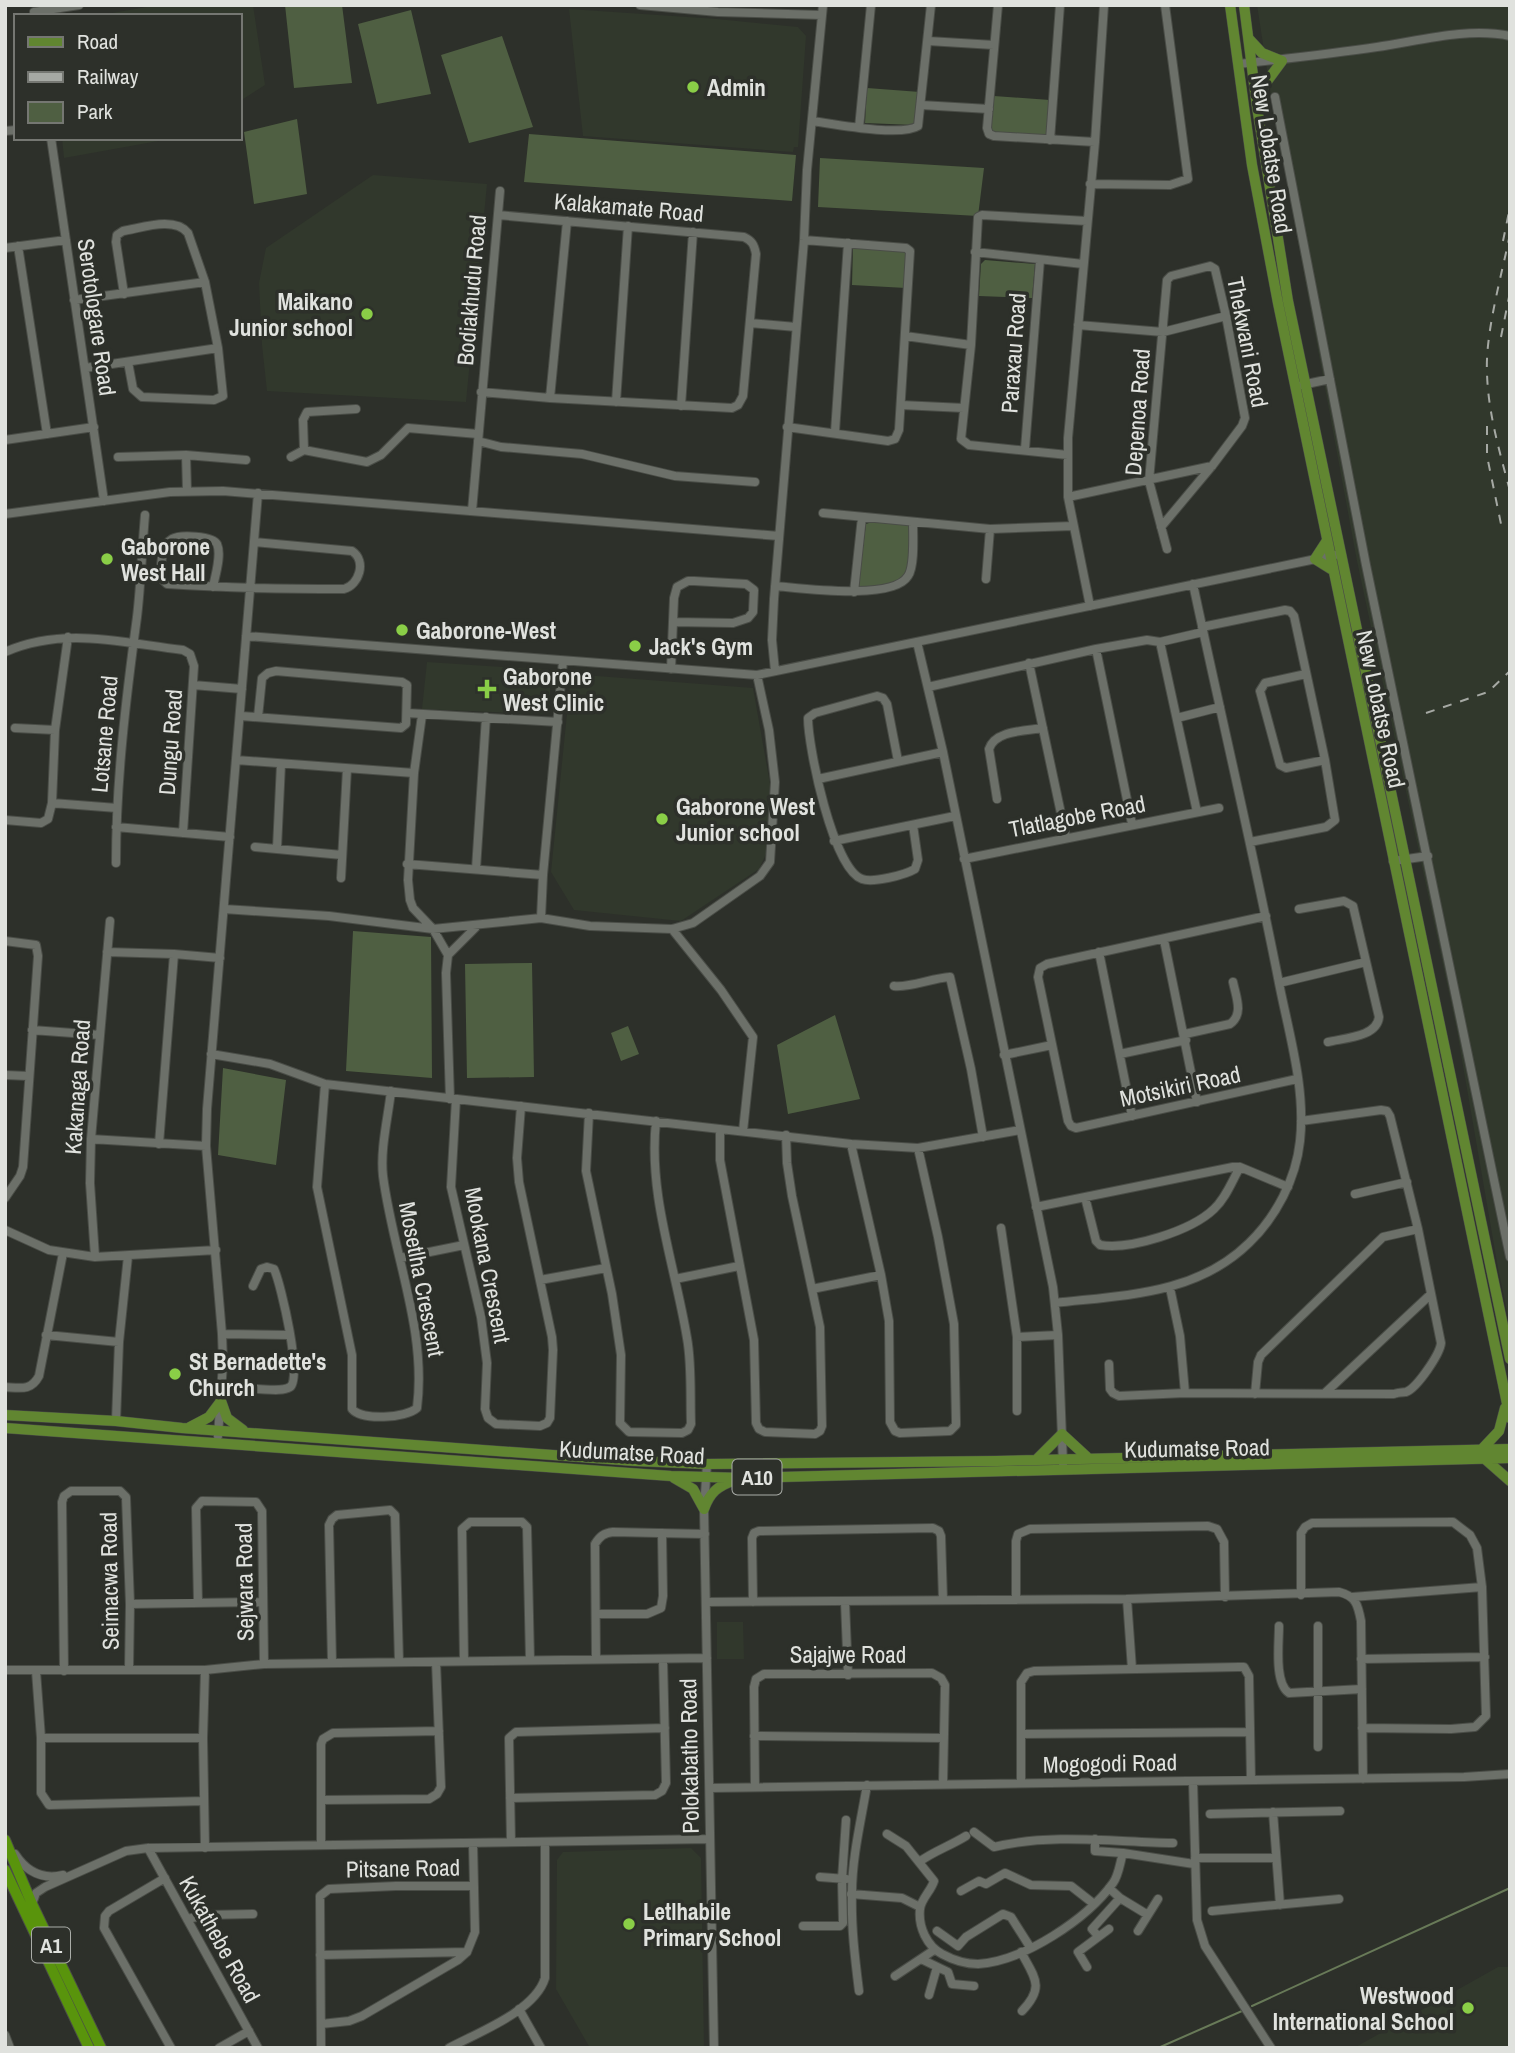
<svg xmlns="http://www.w3.org/2000/svg" width="1515" height="2053" font-family="'Archivo Narrow',sans-serif">
<style>
.built{fill:#31382c}
.green{fill:#4f5f42}
.lines{fill:none;stroke-linecap:round;stroke-linejoin:round}
.stream{stroke:#687a58;stroke-width:2}
.minor-casing{stroke:#4a4d47;stroke-width:10}
.major-casing{stroke:#4a4d47;stroke-width:11}
.highway-casing{stroke:#4a4d47;stroke-width:12}
.minor{stroke:#6c7069;stroke-width:8}
.major{stroke:#618631;stroke-width:10}
.highway{stroke:#59940c;stroke-width:10}
.rail{stroke:#a6a9a4;stroke-width:2;stroke-dasharray:9 9;stroke-linecap:butt}
.poi-dot{fill:#8ace47;stroke:#2d302a;stroke-width:2.5}
.labels{text-anchor:middle;dominant-baseline:central;stroke-width:7;stroke-linejoin:round;paint-order:stroke}
.shield{fill:#2d302a;stroke:#aaada8;stroke-width:2}
.shield-label{font-size:21px;font-weight:bold;fill:#e0e2de}
.poi-label{font-size:23px;font-weight:bold;fill:#e0e2de;stroke:#2d302a;text-anchor:start}
.street-label{font-size:23px;fill:#e0e2de;stroke:#2d302a}
</style>
<rect width="100%" height="100%" fill="#2d302a"/>
<path class="built" d="M158,5H253L265,85L240,101V16H95Z
M1257,5H1510V1325L1498,1268L1457,1031L1357,561L1271,96Z
M569,9L717,19L798,27L806,36L798,147H794L793,152L583,136Z
M62,138H175L64,158Z
M373,175L487,184L466,402L267,391L262,345L259,283L266,248Z
M427,662L550,670V707L543,714L422,709Z
M571,674L753,688L770,784L766,854L759,869L681,921L574,910L551,872Z
M717,1622H743L744,1659H717Z
M691,1848L701,1858L704,2048H590L556,1989L557,1860L563,1852Z
M1498,1967H1510V2048H1354Z"/>
<path class="green" d="M285,5H342L352,83L294,88Z
M411,10L431,94L377,104L358,24Z
M502,36L533,127L469,143L441,55Z
M867,88L920,92L914,125L865,123Z
M994,96L1050,100V136L994,133L991,130Z
M297,119L307,194L254,204L244,132Z
M529,134L796,155L792,201L524,182Z
M820,158L984,168L978,216L818,207Z
M853,248L904,251L906,255V288L852,285Z
M985,260L1035,264L1032,298L979,296L981,264Z
M872,522L911,525C910,534 910,563 908,569C901,587 874,587 858,587L866,524Z
M353,931L431,937L432,1078L346,1071Z
M532,963L534,1077L467,1078L465,964Z
M835,1015L860,1099L788,1114L777,1045Z
M628,1026L639,1054L621,1061L611,1033Z
M223,1068L286,1080L276,1165L218,1155Z"/>
<g class="lines">
<path class="stream" d="M1252,2006L1510,1888
M1158,2048L1242,2011"/>
<g class="minor-casing">
<path id="minor" d="M640,5L718,12L822,15
M998,5L987,128L989,134L994,136L1095,142
M34,12L79,5
M928,41L994,45
M1238,64C1284,59 1330,54 1377,47C1419,41 1467,27 1510,36
M1275,97L1366,565L1510,1257
M921,105L989,109
M812,121C834,124 901,137 918,126L931,5
M859,128L871,5
M5,131L16,130
M51,138L104,501
M1050,140L1060,5
M1090,184L1170,185L1188,179L1165,5
M18,246L47,434
M5,248L66,240
M975,252L1083,264
M124,294L116,242L117,235L123,231C142,228 174,216 188,233L205,282L218,348L223,396L214,400L142,397L133,389L128,362
M74,300L205,282
M750,323L796,327
M1078,325L1163,332L1226,316
M905,336L971,345
M85,368L218,348
M1302,385L1330,379
M481,392L550,398L732,408L738,405L743,396L756,254C754,244 752,241 744,237L498,215
M550,398L567,221
M616,402L628,226
M901,405L964,408
M681,406L693,232
M787,427L888,441L895,439L899,430L910,251L906,248L804,240
M835,432L848,243
M5,440L94,427
M478,441L501,447L582,454L675,476L755,482
M1025,449L1040,260
M304,450L303,420L307,412L356,409
M186,455L187,491
M1068,455L969,445L961,439L971,345L978,217L982,215L1087,221
M118,457L186,455L246,460
M291,457L304,450L367,462L381,455L408,428L478,434
M1068,497L1212,466
M472,511L500,191
M823,513L990,529L1073,526
M5,514L170,492L223,491L779,536
M1161,527L1212,466L1242,426L1245,418L1226,316L1215,269L1210,266L1171,276L1167,280L1149,481L1167,549
M986,579L990,529
M775,586C801,588 893,601 908,576C915,566 913,535 913,522
M213,587C215,576 222,555 217,544C213,536 180,534 172,539C161,545 160,567 162,579L167,584C226,588 285,589 344,589C359,585 367,561 352,551L254,542
M854,592L862,517
M1090,606L1068,497V438L1095,142L1104,5
M1202,627L1285,610L1290,611L1294,616L1325,760L1335,820L1326,827L1250,842
M246,636L757,675L1335,555
M917,642L943,752L1053,1287L1058,1335L1063,1464
M1160,642L1197,812
M1096,649L1132,824
M5,652C65,626 122,643 183,650L190,654L194,666L183,833
M563,661L543,875L541,918L590,926L672,929L693,923L760,876L770,862L775,782L769,730L757,675
M1029,663L1066,837
M671,669L674,598L677,587L688,581H694L746,584L754,590L753,612L748,618L733,623L673,622
M775,671L772,640L774,599L804,240L807,170L823,5
M1306,674L1265,683L1260,691L1280,765L1286,768L1325,760
M193,685L242,689
M928,687L1096,649L1147,640L1160,642L1203,632
M407,713L558,722
M422,715L414,773L408,880L410,900L413,908L433,929L448,955L446,973L450,1099
M241,716L401,728L406,724L407,685L402,682L276,671L268,673L262,678L258,717
M1177,718L1220,707
M15,728L55,730
M236,760L414,773
M898,761L887,704L883,698L877,696L815,713L808,718C808,747 833,869 862,879C873,883 905,875 915,869L918,860L913,825
M818,779L943,752
M997,799L989,749C995,730 1026,731 1043,728
M52,803L117,808
M5,820L41,823L48,819L52,803L55,730L68,637
M116,827L230,837
M834,841L955,816
M255,847L342,855
M277,848L281,764
M964,859L1219,808
M1393,861L1428,856
M116,863C116,781 126,698 137,617C141,583 142,548 145,515
M407,864L543,875
M476,869L486,717
M341,878L347,769
M224,909L329,916L433,929L541,918
M1299,909L1344,901L1353,906L1379,1017C1377,1037 1345,1038 1328,1042
M1266,916L1047,964L1040,968L1038,977L1068,1121L1071,1126L1076,1128L1297,1079
M672,929L721,990L753,1037L743,1131
M1164,940L1197,1102
M5,941L36,945L38,956L23,1167L20,1176L5,1198
M107,952L174,954L220,958
M1099,952L1132,1116
M448,955L478,925
M1279,983L1366,962
M894,986C910,988 932,978 950,977L971,1069L983,1137
M32,1030L100,1035
M1185,1034L1230,1024C1244,1014 1236,997 1233,982
M211,1054L270,1064L325,1084L851,1144L918,1148L1020,1130
M1120,1054L1186,1040
M1004,1055L1052,1045
M5,1075L28,1076
M325,1084L317,1187L352,1355V1409C362,1421 406,1418 417,1408C427,1330 393,1254 383,1176C380,1149 388,1118 391,1091
M456,1099L451,1187L481,1317L487,1363L485,1409L488,1418L496,1424L540,1426L547,1423L550,1418L553,1350L552,1337L519,1182L517,1158L521,1106
M589,1113L586,1171L612,1294L621,1355L620,1423L629,1432L682,1433L688,1430L691,1424C690,1396 692,1365 687,1338C675,1265 648,1195 656,1121
M720,1129V1160L754,1340L756,1423L759,1429L765,1432L815,1434L820,1431L822,1426L820,1327L792,1196L787,1163L786,1135
M91,1139L206,1146
M159,1144L174,954
M851,1144L881,1275L889,1321L890,1422L895,1431L900,1433L950,1431L956,1425V1421L954,1324L938,1237L918,1148
M1355,1194L1407,1182
M1085,1197L1096,1241L1100,1245C1130,1250 1191,1231 1214,1209C1226,1198 1232,1181 1240,1167
M1036,1207L1233,1167H1240L1288,1187
M1001,1228L1017,1337V1411
M5,1230L49,1250L95,1257L216,1250
M95,1257L90,1183L91,1139L110,921
M400,1258L464,1245
M675,1279L739,1266
M540,1280L606,1268
M253,1286L261,1269L267,1267L274,1269C281,1284 303,1379 290,1387C282,1392 266,1389 257,1389
M1170,1288L1180,1336L1185,1393
M812,1289L881,1275
M1055,1303C1124,1295 1196,1295 1249,1243C1276,1217 1296,1179 1300,1141C1306,1087 1288,1031 1278,978C1252,846 1221,716 1193,584
M222,1334L289,1335
M46,1335L119,1342
M1017,1337L1058,1335
M1109,1364L1110,1389L1113,1393L1119,1396L1185,1393L1394,1394C1395,1393 1405,1392 1406,1392C1417,1388 1440,1354 1441,1343L1418,1229L1390,1116L1387,1111L1381,1110L1301,1121
M5,1387C21,1388 31,1391 39,1376L63,1253
M1325,1393L1431,1294
M1255,1394L1258,1362L1261,1355L1383,1237L1418,1229
M116,1421L119,1342L128,1256
M218,1436L223,1363L222,1334L206,1146L207,1109L258,493
M707,1464L704,1509L714,2048
M1301,1595V1533L1305,1527L1312,1523L1453,1522L1470,1535L1477,1548L1482,1587L1486,1716L1475,1727L1451,1729L1362,1728
M1352,1597L1482,1587
M1127,1599L1132,1669
M1016,1600V1541L1018,1534L1030,1529L1208,1526L1217,1529L1224,1542L1225,1597
M707,1602L1127,1599L1339,1592C1356,1596 1358,1605 1361,1621L1363,1779
M753,1602L752,1538L754,1533L759,1531L933,1528L939,1531L941,1536L943,1600
M845,1602L848,1675
M198,1603L196,1508L202,1501L256,1502L262,1511L264,1664
M130,1604L263,1602
M596,1614H647L661,1608L663,1596L662,1533
M1279,1626C1279,1643 1274,1683 1289,1693L1362,1689
M596,1659L595,1544C600,1536 604,1533 613,1532L705,1534
M1361,1659L1485,1657
M464,1661L462,1529L470,1522H522L527,1527L530,1660
M332,1663L329,1525L332,1519L337,1515L390,1510L395,1515L399,1662
M5,1670H205L264,1664L707,1658
M205,1670L203,1738L205,1848
M36,1671L41,1738V1793L49,1805L204,1801
M64,1671L62,1502L64,1496L71,1491H120L126,1497L130,1604L129,1669
M1021,1734L1250,1732
M754,1736L944,1738
M41,1738H203
M1318,1747V1626
M1193,1781L1197,1920L1205,1946L1271,2048
M1021,1783V1682L1027,1673L1034,1671L1239,1667H1244L1249,1676L1251,1780
M755,1787L754,1687L756,1679L764,1674L932,1673L941,1678L945,1685L943,1784
M710,1788L1464,1777L1510,1774
M510,1798L655,1795L662,1791L666,1783L663,1659
M321,1800L429,1799L437,1794L441,1787L436,1662
M1273,1812L1280,1905
M1210,1814L1340,1811
M974,1832L994,1847C1052,1833 1114,1842 1173,1843
M887,1834L906,1846L934,1881C931,1891 921,1899 920,1909C918,1927 927,1946 942,1954C953,1960 966,1964 978,1964C1024,1961 1087,1919 1113,1883C1119,1875 1120,1862 1123,1853L1095,1851V1839
M511,1842L509,1738L516,1732L665,1728
M321,1845V1744L323,1739L333,1733L439,1731
M148,1848L258,2048
M1123,1853L1194,1864
M15,1854C26,1871 42,1880 63,1875
M1195,1858H1276
M919,1862C934,1851 950,1846 966,1836
M820,1877L846,1879
M165,1878L109,1911L105,1916L104,1928L171,2048
M1109,1888L1120,1898L1148,1915
M961,1891L979,1881L986,1884L1005,1873L1031,1885L1071,1886L1094,1904
M851,1894L902,1898L920,1907
M32,1904L36,1893L45,1887L126,1851L148,1848L710,1839
M1212,1911L1339,1899
M187,1919L206,1915L253,1914
M803,1926H840L843,1923L842,1879L846,1820
M937,1931L958,1946L966,1937L1003,1914L1011,1917L1030,1947
M1138,1931L1158,1899
M1098,1936L1092,1929L1120,1898
M1021,1952C1035,1978 1045,1987 1022,2011
M320,1955L467,1952
M921,1959L948,1972L952,1984L974,1986
M1087,1967L1078,1952L1109,1929
M895,1976L934,1950
M859,1991C855,1959 851,1926 852,1893C852,1857 861,1821 867,1785
M929,1995L937,1967
M519,2009L541,2048
M321,2024L349,2021L362,2016L458,1960L467,1952L475,1932L473,1843
M5,2035L10,2048
M219,2048L249,2031
M321,2048L320,1896L329,1889L396,1886H473
M449,2048C479,2032 535,2011 545,1978V1842"/>
</g>
<g class="major-casing">
<path id="major" d="M1230,5L1252,165L1278,303L1510,1418
M1244,5L1257,107L1288,301L1510,1359
M1249,39L1262,53L1282,61L1265,84L1258,103
M1326,542L1315,559L1331,569
M221,1401L227,1418L243,1430
M5,1415L116,1421L182,1428L635,1461L707,1464L996,1461L1510,1449
M190,1427L209,1417L221,1401
M5,1428L671,1476L743,1478L1510,1458
M1482,1449L1499,1431L1505,1408
M1037,1459L1062,1434L1087,1457
M1485,1459L1510,1481
M674,1478L693,1489L704,1509
M704,1509C710,1492 718,1486 735,1480"/>
</g>
<g class="highway-casing">
<path id="highway" d="M5,1840L32,1904L101,2048
M5,1870L89,2048"/>
</g>
<use href="#minor" class="minor"/>
<use href="#major" class="major"/>
<use href="#highway" class="highway"/>
<path class="rail" d="M1510,234C1502,274 1485,333 1487,373C1488,413 1500,453 1510,491
M1503,241L1510,207
M1501,337L1510,292
M1487,426V456L1501,524
M1510,514V550
M1426,713L1488,692L1510,671"/>
</g>
<g class="poi-dot">
<circle cx="693" cy="87" r="7"/>
<circle cx="367" cy="314" r="7"/>
<circle cx="107" cy="559" r="7"/>
<circle cx="402" cy="630" r="7"/>
<circle cx="635" cy="646" r="7"/>
<path d="M483.5 678.5h7v7h7v7h-7v7h-7v-7h-7v-7h7z"/>
<circle cx="662" cy="819" r="7"/>
<circle cx="175" cy="1374" r="7"/>
<circle cx="629" cy="1924" r="7"/>
<circle cx="1468" cy="2008" r="7"/>
</g>
<g class="labels">
<g class="shield">
<rect x="732.5" y="1459.5" width="49" height="35" rx="5"/>
<rect x="32" y="1927.5" width="38" height="35" rx="5"/>
</g>
<g class="shield-label">
<text x="757" y="1477">A10</text>
<text x="51" y="1945">A1</text>
</g>
<g class="poi-label">
<text x="707" y="87">Admin</text>
<text x="353" y="301" text-anchor="end">Maikano<tspan x="353" dy="26">Junior school</tspan></text>
<text x="121" y="546">Gaborone<tspan x="121" dy="26">West Hall</tspan></text>
<text x="416" y="630">Gaborone-West</text>
<text x="649" y="646">Jack's Gym</text>
<text x="503" y="676">Gaborone<tspan x="503" dy="26">West Clinic</tspan></text>
<text x="676" y="806">Gaborone West<tspan x="676" dy="26">Junior school</tspan></text>
<text x="189" y="1361">St Bernadette's<tspan x="189" dy="26">Church</tspan></text>
<text x="643" y="1911">Letlhabile<tspan x="643" dy="26">Primary School</tspan></text>
<text x="1454" y="1995" text-anchor="end">Westwood<tspan x="1454" dy="26">International School</tspan></text>
</g>
<g class="street-label">
<text transform="translate(1272 154) rotate(81)">New Lobatse Road</text>
<text transform="translate(629 207) rotate(5)">Kalakamate Road</text>
<text transform="translate(471 290) rotate(-85)">Bodiakhudu Road</text>
<text transform="translate(97 317) rotate(82)">Serotologare Road</text>
<text transform="translate(1248 342) rotate(79)">Thekwani Road</text>
<text transform="translate(1013 353) rotate(-86)">Paraxau Road</text>
<text transform="translate(1137 412) rotate(-86)">Depenoa Road</text>
<text transform="translate(1381 709) rotate(78)">New Lobatse Road</text>
<text transform="translate(104 734) rotate(-85)">Lotsane Road</text>
<text transform="translate(170 742) rotate(-86)">Dungu Road</text>
<text transform="translate(1077 816) rotate(-11)">Tlatlagobe Road</text>
<text transform="translate(1180 1086) rotate(-12)">Motsikiri Road</text>
<text transform="translate(77 1087) rotate(-86)">Kakanaga Road</text>
<text transform="translate(488 1265) rotate(79)">Mookana Crescent</text>
<text transform="translate(422 1279) rotate(79)">Mosetlha Crescent</text>
<text transform="translate(1197 1448) rotate(-1)">Kudumatse Road</text>
<text transform="translate(632 1452) rotate(3)">Kudumatse Road</text>
<text transform="translate(109 1581) rotate(-91)">Seimacwa Road</text>
<text transform="translate(244 1582) rotate(-91)">Sejwara Road</text>
<text x="848" y="1654">Sajajwe Road</text>
<text transform="translate(689 1756) rotate(-91)">Polokabatho Road</text>
<text transform="translate(1110 1763) rotate(-1)">Mogogodi Road</text>
<text transform="translate(403 1868) rotate(-1)">Pitsane Road</text>
<text transform="translate(220 1939) rotate(61)">Kukathebe Road</text>
</g>
</g>
<rect width="1515" height="2053" fill="none" stroke="#e0e2de" stroke-width="14"/>
<rect x="14" y="14" width="228" height="126" fill="#2d302a" stroke="#757772" stroke-width="2"/>
<rect x="28" y="37" width="35" height="10" fill="#618631" stroke="#757772" stroke-width="2"/>
<text x="77" y="49" font-size="21" fill="#e0e2de">Road</text>
<rect x="28" y="72" width="35" height="10" fill="#a6a9a4" stroke="#757772" stroke-width="2"/>
<text x="77" y="84" font-size="21" fill="#e0e2de">Railway</text>
<rect x="28" y="102" width="35" height="21" fill="#4f5f42" stroke="#757772" stroke-width="2"/>
<text x="77" y="119" font-size="21" fill="#e0e2de">Park</text>
</svg>
